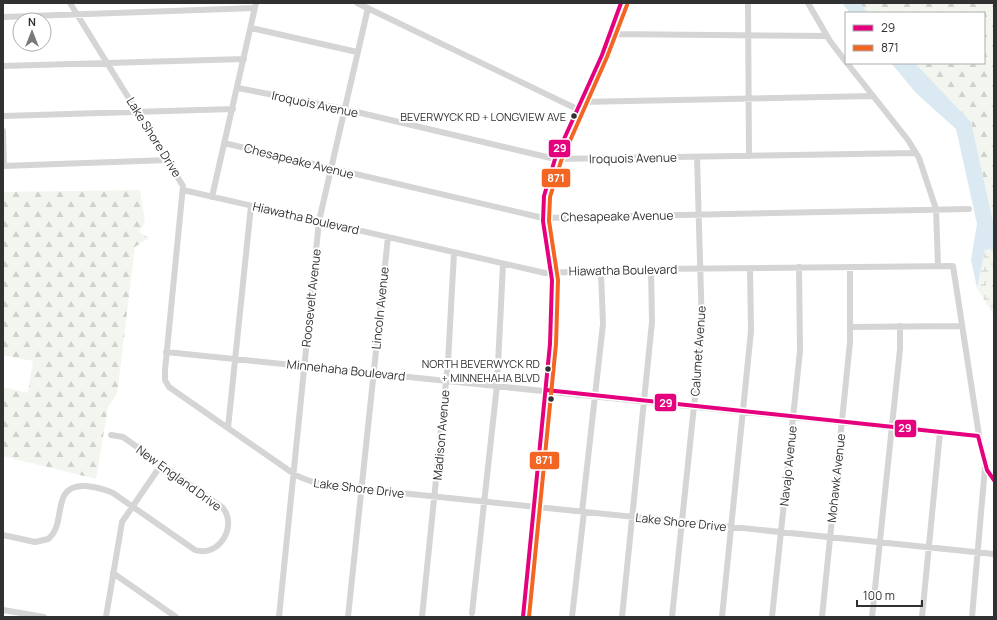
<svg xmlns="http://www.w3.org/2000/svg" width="997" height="620" font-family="Manrope,sans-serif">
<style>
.forest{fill:url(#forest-firs)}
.wetland{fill:url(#wetland-marsh)}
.water{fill:#dbeaf2}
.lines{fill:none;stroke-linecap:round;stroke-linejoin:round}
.minor{stroke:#d5d5d5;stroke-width:6}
.bus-1-casing{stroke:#fff;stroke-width:7}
.bus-2-casing{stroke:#fff;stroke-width:7}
.bus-1{stroke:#e5007d;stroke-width:4}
.bus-2{stroke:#f26522;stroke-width:4}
.bus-dot{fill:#313131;stroke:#fff;stroke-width:1.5}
.labels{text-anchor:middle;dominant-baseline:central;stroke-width:4;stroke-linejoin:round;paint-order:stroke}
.bus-label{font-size:11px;fill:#313131;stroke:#fff;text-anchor:end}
.street-label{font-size:12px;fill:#313131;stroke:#fff}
.line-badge{stroke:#fff;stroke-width:1.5}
.badge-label{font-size:11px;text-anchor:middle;font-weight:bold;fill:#fff}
</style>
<defs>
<pattern id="forest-firs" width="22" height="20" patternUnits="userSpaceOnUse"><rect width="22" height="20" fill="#f2f6ee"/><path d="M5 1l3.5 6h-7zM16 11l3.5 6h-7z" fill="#d0d3cd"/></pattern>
<pattern id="wetland-marsh" width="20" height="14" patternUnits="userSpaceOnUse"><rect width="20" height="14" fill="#f2f6ee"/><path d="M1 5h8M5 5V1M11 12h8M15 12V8" fill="none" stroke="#d0d3cd"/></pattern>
</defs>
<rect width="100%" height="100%" fill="#fff"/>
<path class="forest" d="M860,3H994V226L971,122L915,63H984V13H868Z
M140,190L145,222L139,232L149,238L135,247L117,394L108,407L96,479L3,456V387L28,393L33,361L3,355V192Z
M994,266V304L985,291L989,267Z"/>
<path class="wetland" d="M994,249V266L989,267L985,291L994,304V316L977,288L985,250Z"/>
<path class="water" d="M842,3H860L868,13H850Z
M891,63H915L971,122L994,226L993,249L985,250L977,288L971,260L977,224L956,129L916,93Z"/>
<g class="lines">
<path class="minor" d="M70,3L183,186L165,370V380L169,387L294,474C315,486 338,486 362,489L994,554
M357,3L577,109
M748,3L749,156
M808,3L830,41L846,62
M3,17L255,8
M251,28L357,52
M609,34L827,36
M847,63L908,140L919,158L936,209L938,266
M3,66L244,59
M238,88L344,109L555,159L916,153
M580,102L873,96
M3,116L233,109
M3,131L4,166
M224,143L543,218L969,209
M3,166L168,160
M183,190L545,273L651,269L953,266L980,442L987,470L994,480
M212,197L256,3
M850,327L962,326
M166,352L978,436
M228,428L251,206
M582,512L603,324L601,271
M3,535L35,542L48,539C68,524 49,484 86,486C96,487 104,489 113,493L195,550C218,558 238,527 223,508L123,437L111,435
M113,573L176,617
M3,610L44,617
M472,613L497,385L503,264
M106,617L122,522L161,465
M279,617L319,221L368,8
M348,617L388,237
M422,617L448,362L454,253
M523,617L550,344L552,280L543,221L544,196L555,159L602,55L621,3
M572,617L584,512
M622,617L652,322L651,269
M672,617L702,329L697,157
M722,617L751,331L750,268
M772,617L800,351L799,267
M822,617L850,342V267
M872,617L900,349V326
M922,617L940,432
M972,617L985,467"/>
<g class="bus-1-casing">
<path id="bus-1" d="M546,390L978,436L987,470L994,480
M523,617L550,344L552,280L543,221L544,196L555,159L602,55L621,3"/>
</g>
<g class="bus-2-casing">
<path id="bus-2" d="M529,617L556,344L558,280L549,221L550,197L561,161L607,57L627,5"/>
</g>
<use href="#bus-1" class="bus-1"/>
<use href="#bus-2" class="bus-2"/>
</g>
<g class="bus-dot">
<circle cx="574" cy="116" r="3.5"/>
<circle cx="548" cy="369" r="3.5"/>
<circle cx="551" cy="399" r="3.5"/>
</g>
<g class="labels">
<g class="bus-label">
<text x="566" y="116">BEVERWYCK RD + LONGVIEW AVE</text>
<text x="540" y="363">NORTH BEVERWYCK RD<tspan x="540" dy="14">+ MINNEHAHA BLVD</tspan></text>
</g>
<g class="street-label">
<text transform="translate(315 104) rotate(12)">Iroquois Avenue</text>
<text transform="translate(154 137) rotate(58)">Lake Shore Drive</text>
<text transform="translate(633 158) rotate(-1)">Iroquois Avenue</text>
<text transform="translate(299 161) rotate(14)">Chesapeake Avenue</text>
<text transform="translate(617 216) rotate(-1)">Chesapeake Avenue</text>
<text transform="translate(306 218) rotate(13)">Hiawatha Boulevard</text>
<text transform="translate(623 270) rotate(-1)">Hiawatha Boulevard</text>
<text transform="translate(311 298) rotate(-84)">Roosevelt Avenue</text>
<text transform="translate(380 308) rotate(-84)">Lincoln Avenue</text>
<text transform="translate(698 351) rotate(-86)">Calumet Avenue</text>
<text transform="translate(346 370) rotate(6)">Minnehaha Boulevard</text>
<text transform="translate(441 435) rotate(-85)">Madison Avenue</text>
<text transform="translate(788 466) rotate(-84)">Navajo Avenue</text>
<text transform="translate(179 478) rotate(36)">New England Drive</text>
<text transform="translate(836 478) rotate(-84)">Mohawk Avenue</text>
<text transform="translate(359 488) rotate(7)">Lake Shore Drive</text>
<text transform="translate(681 522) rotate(6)">Lake Shore Drive</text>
</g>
</g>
<g class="line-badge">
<rect x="548" y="139" width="23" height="19" rx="4" fill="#e5007d"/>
<rect x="541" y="168" width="30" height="20" rx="4" fill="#f26522"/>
<rect x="654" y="393" width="23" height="19" rx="4" fill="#e5007d"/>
<rect x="894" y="419" width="23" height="19" rx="4" fill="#e5007d"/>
<rect x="529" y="451" width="31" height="19" rx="4" fill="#f26522"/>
</g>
<g class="badge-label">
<text x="560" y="152">29</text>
<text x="556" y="182">871</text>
<text x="666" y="407">29</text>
<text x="905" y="432">29</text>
<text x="544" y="464">871</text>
</g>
<rect width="997" height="620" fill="none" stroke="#313131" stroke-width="8"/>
<rect x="845" y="12" width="140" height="52" fill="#ffffff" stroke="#adadad"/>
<rect x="853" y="25" width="20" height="6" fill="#e5007d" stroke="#adadad"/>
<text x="881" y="32" font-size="12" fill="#313131">29</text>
<rect x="853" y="45" width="20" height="6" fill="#f26522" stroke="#adadad"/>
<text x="881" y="52" font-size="12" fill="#313131">871</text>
<g transform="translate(32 32)"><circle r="19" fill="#ffffff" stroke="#adadad"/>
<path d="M0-3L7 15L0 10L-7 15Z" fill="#797979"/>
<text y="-6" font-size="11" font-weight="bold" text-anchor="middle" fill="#313131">N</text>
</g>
<path d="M857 600v6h65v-6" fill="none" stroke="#313131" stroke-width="2"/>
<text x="863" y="600" font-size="12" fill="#313131" stroke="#ffffff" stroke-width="3" paint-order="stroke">100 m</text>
</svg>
